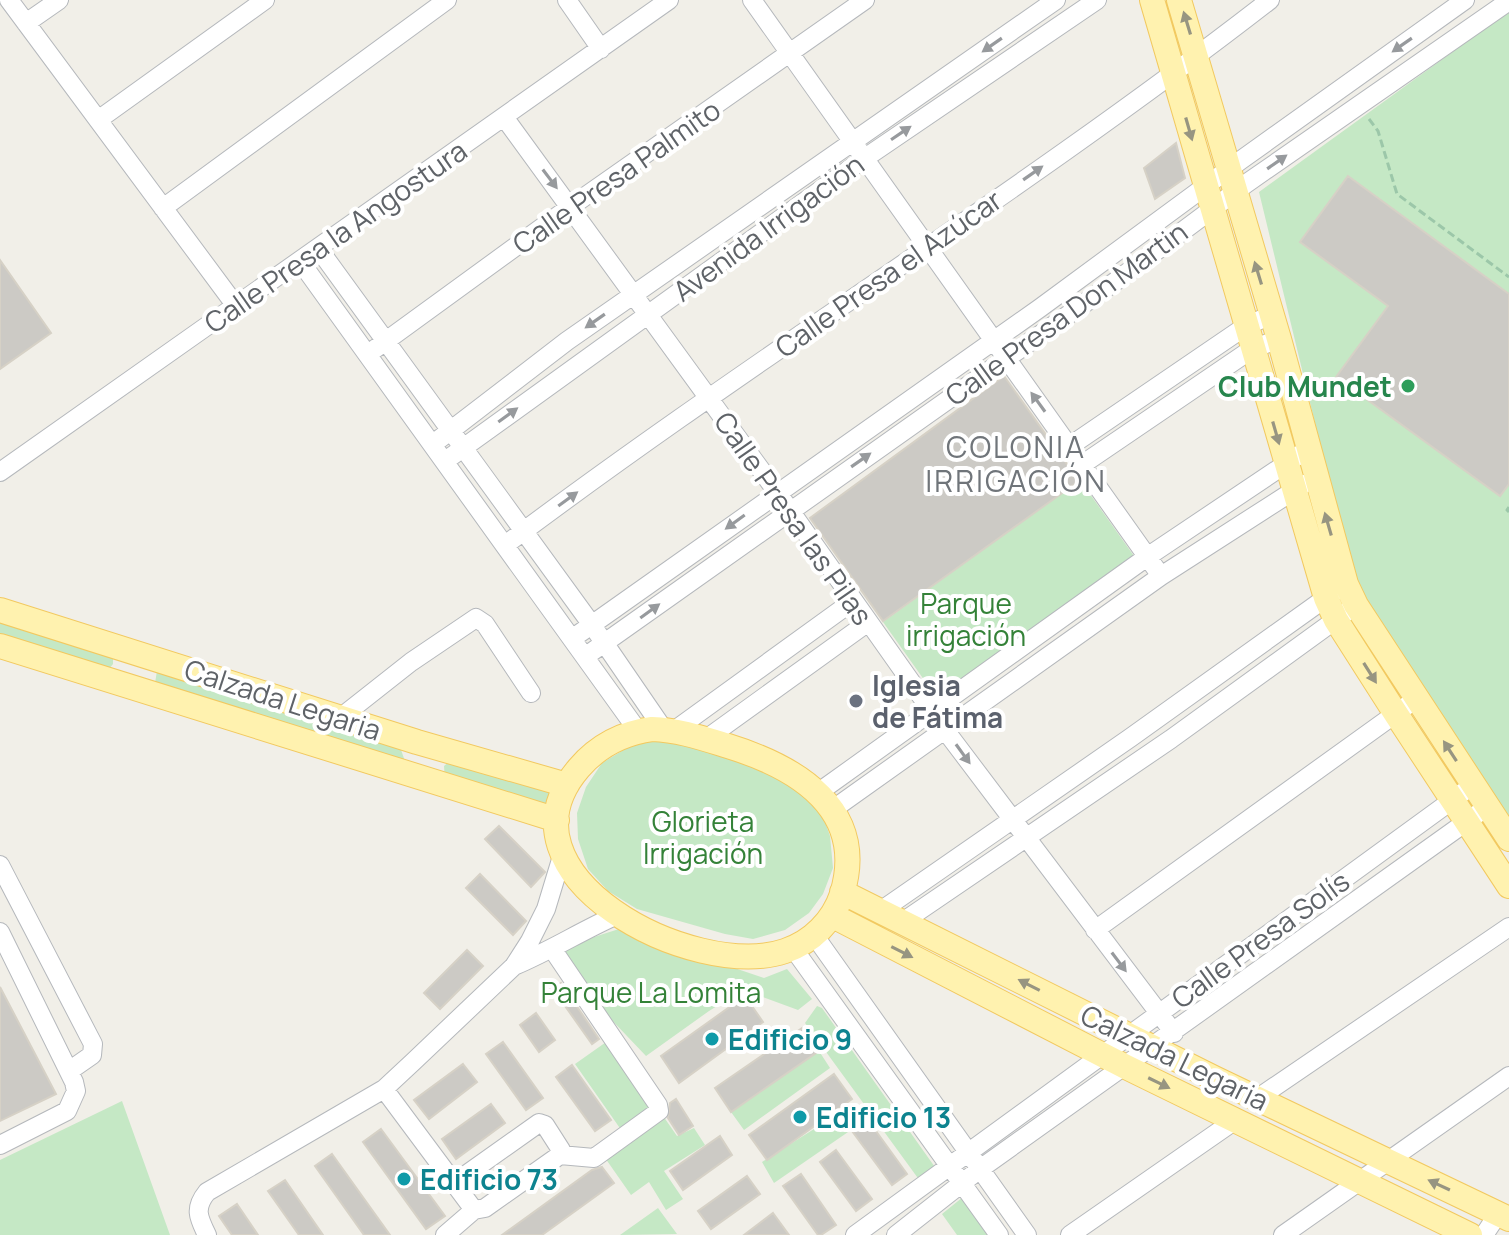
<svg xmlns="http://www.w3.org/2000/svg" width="1509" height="1235" font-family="Manrope,sans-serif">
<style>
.green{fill:#c5e8c5}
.building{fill:#cccac5;stroke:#d6d1c6;stroke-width:2}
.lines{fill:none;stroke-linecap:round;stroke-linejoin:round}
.minor-casing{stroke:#b5b8bc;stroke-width:20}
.major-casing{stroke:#f2c960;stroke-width:26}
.path{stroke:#9cc7a9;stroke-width:3;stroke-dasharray:8 4;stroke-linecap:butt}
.minor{stroke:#fff;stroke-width:18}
.major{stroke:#fff2af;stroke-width:24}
.oneway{fill:#979581}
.oneway2{fill:#979a9d}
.leisure-dot{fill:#2e9e5b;stroke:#fff;stroke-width:3}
.worship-dot{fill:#6b7280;stroke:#fff;stroke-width:3}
.culture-dot{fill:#0f9aa8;stroke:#fff;stroke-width:3}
.labels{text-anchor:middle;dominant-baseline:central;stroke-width:8;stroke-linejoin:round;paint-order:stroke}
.street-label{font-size:28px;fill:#5f6368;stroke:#fff}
.leisure-label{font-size:28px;font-weight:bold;fill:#27864d;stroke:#fff;text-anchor:end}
.park-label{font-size:28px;fill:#348238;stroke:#fff}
.worship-label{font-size:28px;font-weight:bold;fill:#5b616d;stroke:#fff;text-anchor:start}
.culture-label{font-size:28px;font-weight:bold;fill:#0d838f;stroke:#fff;text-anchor:start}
.neighbourhood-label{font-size:30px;letter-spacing:2px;fill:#70757a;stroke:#fff}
</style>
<rect width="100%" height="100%" fill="#f1efe8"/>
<path class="green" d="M1509,11V819L1353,580L1259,192Z
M1080,480L1134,556L937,698L883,622Z
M0,614L113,655V664L104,675L0,640Z
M157,671L399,744L408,770L155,683Z
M660,739L680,742L785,776L822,813L830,836L833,868L823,894L809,913L785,930L753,939L725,934L637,909L608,891L588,869L578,839L577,813L586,787L602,763L630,746Z
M451,760L555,789L546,812L445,781L444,766Z
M619,929L764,978L787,969L812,999L798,1010L749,992L747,989L754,983L709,1011L646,1056L547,952Z
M817,1006L822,1008L937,1170L920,1181L805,1023Z
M609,1040L657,1110L624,1134L575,1064Z
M819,1051L830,1068L744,1130L731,1112Z
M122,1101L170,1235H0V1160Z
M855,1103L867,1119L774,1183L762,1162Z
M661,1113L677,1136L694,1128L705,1145L664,1171L683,1199L666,1210L649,1182L631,1195L603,1155Z
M963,1197L989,1235H957L942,1214Z
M658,1208L677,1234L620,1235Z"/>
<path class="building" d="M1176,143L1185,178L1155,199L1144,168Z
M1348,176L1509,294V484L1500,496L1336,377L1388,306L1300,242Z
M0,260L51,333L0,369Z
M1004,376L1079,481L883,621L810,518Z
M499,826L545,872L531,887L485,839Z
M480,874L526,921L513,935L466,888Z
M467,950L483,966L440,1009L424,993Z
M561,983L599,1039L592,1044L553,989Z
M0,987L56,1094L0,1121Z
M745,996L763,1022L679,1083L661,1056Z
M536,1013L555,1040L539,1052L520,1025Z
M802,1028L819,1051L731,1112L715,1088Z
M503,1042L543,1098L526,1110L486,1054Z
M463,1064L477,1082L429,1119L414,1100Z
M572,1065L611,1120L595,1131L556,1077Z
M834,1074L852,1099L767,1160L749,1135Z
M676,1099L693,1126L679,1135L668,1118L670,1103Z
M491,1104L505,1123L456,1159L442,1139Z
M868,1120L907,1174L892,1185L852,1131Z
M381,1129L445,1216L426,1229L363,1142Z
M720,1136L732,1155L683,1190L670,1171Z
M836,1150L872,1199L856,1211L820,1162Z
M332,1154L390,1235H364L315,1166Z
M602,1167L614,1183L542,1235H502L592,1170Z
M801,1174L836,1225L821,1235H818L783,1186Z
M747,1176L760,1194L711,1229L698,1211Z
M285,1180L323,1235H299L268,1191Z
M237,1204L258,1235H232L219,1216Z
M773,1213L789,1235H744Z"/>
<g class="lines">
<g class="minor-casing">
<path id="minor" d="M9,0L236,306
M567,0L601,49
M752,0L1161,576
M26,23L59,0
M504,117L777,492L945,730L1174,1033
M98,120L265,0
M163,208L447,0
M318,248L592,625L664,730
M300,261L638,731
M368,354L570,207L865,0
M433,444L567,341L1056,0
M1070,446L1246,326L1271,315
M445,461L865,158L1097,0
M1083,464L1252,349L1279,339
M0,472L669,0
M505,545C755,357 1023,192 1270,0
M573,638L1040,308L1241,160L1465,0
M586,656L1116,281L1247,183L1509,1
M340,718L411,662L476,618L485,624L531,693
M675,730L853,601
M706,739L867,623
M819,792L1147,557L1308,449
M832,810L1161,576L1304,484
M0,865L93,1044L92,1055L69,1071
M882,910L1130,738L1334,592
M904,921L1171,739L1356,605
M1095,930L1416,699
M0,932L74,1082L76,1091L67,1111L0,1145
M814,935L1027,1235
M793,948L999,1235
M553,950L658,1105L659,1111L594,1158L560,1155
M514,966C550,951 581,931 617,915
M384,1089L474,1210
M1258,1098L1509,927
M453,1184L539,1123L545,1125L561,1150L560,1155L485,1208L474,1210
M207,1235C198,1217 194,1208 207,1192L384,1089L413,1062L514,966L530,941L546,909L563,853
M445,1235L474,1210
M855,1235L1473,785
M896,1235L980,1169L1487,807
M1070,1235L1234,1121
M1283,1235L1509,1076
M1484,1235L1498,1214"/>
</g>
<g class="major-casing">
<path id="major" d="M1152,0L1326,598L1336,620L1396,714L1509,886
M1179,0L1279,339L1346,584L1356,605L1509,839
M0,610L417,742L567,785
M0,646L557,820
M652,729C679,730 702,738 728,746C796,767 868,809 842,894C833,921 812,942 785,951C694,982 487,875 579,768C598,746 623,733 652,729Z
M842,892L1214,1078L1509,1219
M833,916L1126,1067L1470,1235"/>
</g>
<path class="path" d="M1369,119L1378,131L1397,194L1509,277
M1509,507L1507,510L1509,512"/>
<use href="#minor" class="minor"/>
<use href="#major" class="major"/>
</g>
<defs><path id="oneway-solid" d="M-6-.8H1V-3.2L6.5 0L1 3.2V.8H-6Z" transform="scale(2)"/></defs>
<g class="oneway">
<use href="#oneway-solid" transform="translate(1187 23) rotate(-107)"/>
<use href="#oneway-solid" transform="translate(1189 129) rotate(74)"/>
<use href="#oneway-solid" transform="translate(1258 273) rotate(-107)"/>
<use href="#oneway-solid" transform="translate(1276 433) rotate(74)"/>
<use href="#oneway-solid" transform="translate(1328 524) rotate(-106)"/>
<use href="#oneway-solid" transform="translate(1370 673) rotate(58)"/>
<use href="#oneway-solid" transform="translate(1450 751) rotate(-123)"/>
<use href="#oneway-solid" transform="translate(902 952) rotate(27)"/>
<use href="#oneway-solid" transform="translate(1029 985) rotate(-153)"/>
<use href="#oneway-solid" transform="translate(1159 1083) rotate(26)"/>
<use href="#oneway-solid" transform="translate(1439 1185) rotate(-155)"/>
</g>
<g class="oneway2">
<use href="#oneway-solid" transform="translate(992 45) rotate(145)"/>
<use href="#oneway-solid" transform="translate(1402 45) rotate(145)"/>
<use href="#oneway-solid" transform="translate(901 133) rotate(-34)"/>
<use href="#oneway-solid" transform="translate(1277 162) rotate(-35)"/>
<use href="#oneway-solid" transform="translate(1033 173) rotate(-35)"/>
<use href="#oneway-solid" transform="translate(550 179) rotate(53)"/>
<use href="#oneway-solid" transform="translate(595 321) rotate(145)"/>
<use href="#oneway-solid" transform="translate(1038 402) rotate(-126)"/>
<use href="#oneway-solid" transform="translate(508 415) rotate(-36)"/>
<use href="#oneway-solid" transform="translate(861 460) rotate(-35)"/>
<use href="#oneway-solid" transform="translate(568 499) rotate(-36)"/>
<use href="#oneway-solid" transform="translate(735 522) rotate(144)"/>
<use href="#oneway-solid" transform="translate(650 611) rotate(-36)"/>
<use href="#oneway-solid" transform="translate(963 754) rotate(54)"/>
<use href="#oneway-solid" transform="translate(1119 962) rotate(53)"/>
</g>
<circle class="leisure-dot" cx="1408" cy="386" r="8"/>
<circle class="worship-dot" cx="856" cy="701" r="8"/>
<g class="culture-dot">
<circle cx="712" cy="1039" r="8"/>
<circle cx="800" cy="1117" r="8"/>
<circle cx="404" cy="1179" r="8"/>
</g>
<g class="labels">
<g class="street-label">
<text transform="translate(616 176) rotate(-35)">Calle Presa Palmito</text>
<text transform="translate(768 227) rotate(-36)">Avenida Irrigación</text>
<text transform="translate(335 236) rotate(-35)">Calle Presa la Angostura</text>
<text transform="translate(888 273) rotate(-35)">Calle Presa el Azúcar</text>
<text transform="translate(1066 313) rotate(-36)">Calle Presa Don Martin</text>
<text transform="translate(794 518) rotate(55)">Calle Presa las Pilas</text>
<text transform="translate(283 699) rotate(18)">Calzada Legaria</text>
<text transform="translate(1260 939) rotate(-36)">Calle Presa Solís</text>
<text transform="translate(1175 1057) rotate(26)">Calzada Legaria</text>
</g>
<g class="leisure-label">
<text x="1392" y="386">Club Mundet</text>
</g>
<g class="park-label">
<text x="966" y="603">Parque<tspan x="966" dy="32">irrigación</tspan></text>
<text x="703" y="821">Glorieta<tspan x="703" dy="32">Irrigación</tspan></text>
<text x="651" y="992">Parque La Lomita</text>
</g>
<g class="worship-label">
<text x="872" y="685">Iglesia<tspan x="872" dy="32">de Fátima</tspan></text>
</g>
<g class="culture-label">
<text x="728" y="1039">Edificio 9</text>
<text x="816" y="1117">Edificio 13</text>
<text x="420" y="1179">Edificio 73</text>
</g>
<g class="neighbourhood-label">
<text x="1016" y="446">COLONIA<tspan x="1016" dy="34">IRRIGACIÓN</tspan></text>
</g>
</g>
</svg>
